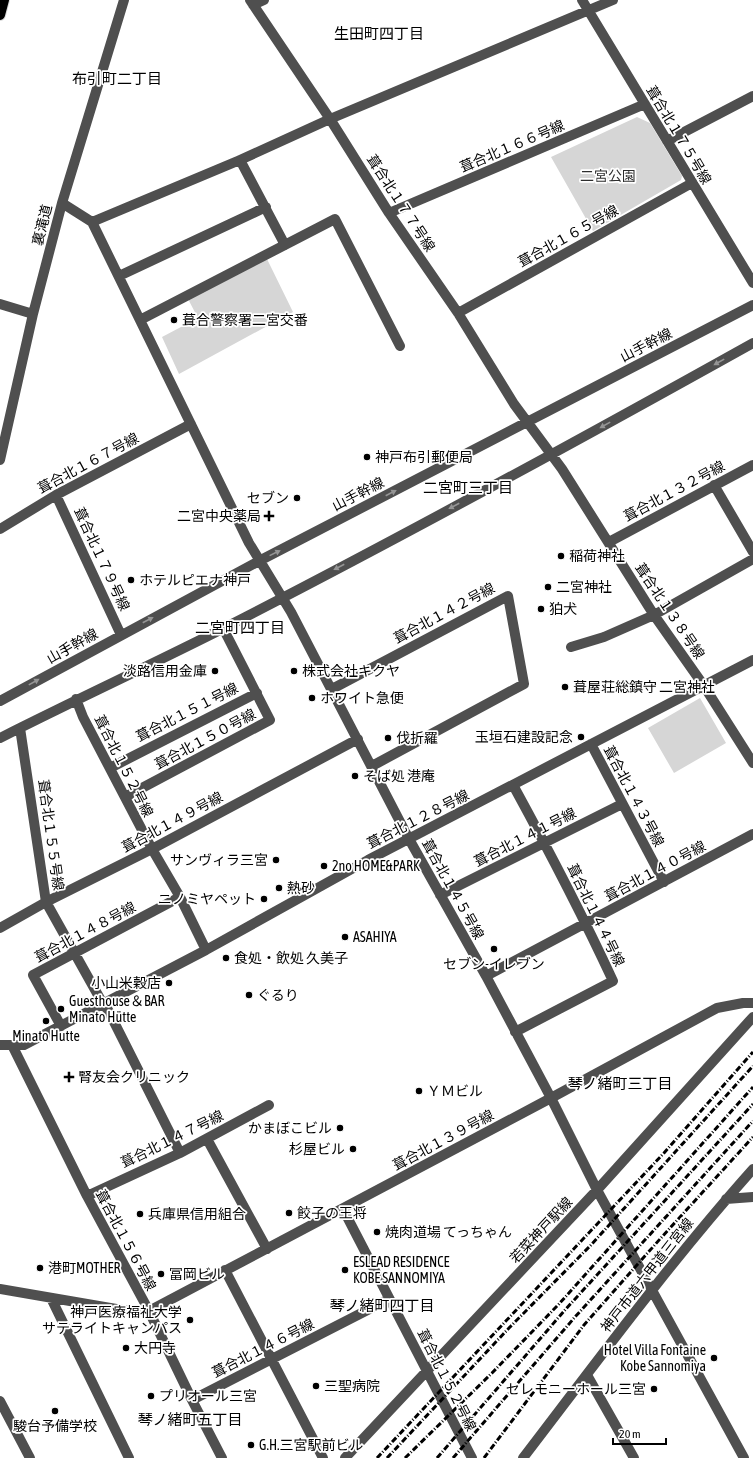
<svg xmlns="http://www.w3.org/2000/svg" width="753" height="1458" font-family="'Asap Condensed','Noto Sans JP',sans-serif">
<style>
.green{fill:#d6d6d6}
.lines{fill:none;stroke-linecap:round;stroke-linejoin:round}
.major-casing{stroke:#dbdbdb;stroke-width:12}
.minor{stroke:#4f4f4f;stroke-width:10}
.major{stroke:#000;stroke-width:10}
.rail{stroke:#000;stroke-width:3;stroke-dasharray:6 2 1 2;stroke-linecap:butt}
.oneway{fill:#959595}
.poi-dot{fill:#000;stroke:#fff;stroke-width:1.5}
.labels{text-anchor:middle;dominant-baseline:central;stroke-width:3.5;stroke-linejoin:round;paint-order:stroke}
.street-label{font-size:14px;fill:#000;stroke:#fff}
.park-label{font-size:14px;fill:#2d2d2d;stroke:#fff}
.poi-label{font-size:14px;fill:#000;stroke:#fff;text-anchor:start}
.neighbourhood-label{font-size:15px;fill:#000;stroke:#fff}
</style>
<rect width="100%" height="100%" fill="#fff"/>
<path class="green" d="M637,117L650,123L682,176L681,180L593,231L551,157Z
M267,259L293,312L179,374L162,337L198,318L188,299Z
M700,698L726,743L674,773L648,728Z"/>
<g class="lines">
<g class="major-casing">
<path id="major" d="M0,15L4,0"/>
</g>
<path class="minor" d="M250,0L330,119L389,213L458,313L514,404L562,469L654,615L704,686L753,763
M582,0L753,283
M253,5L264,0
M667,141L753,96
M240,160L285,245
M62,203L92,222L249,543L291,612L409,839L486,976L551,1098L597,1190L744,1458
M389,213L645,104
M92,222L240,160L330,119L613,0
M119,276L266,207
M0,304L33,314
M458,313L692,183
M140,320L335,219L400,346
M0,460L33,314L62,203L124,0
M714,485L753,552
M56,495L121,635
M0,529L56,495L191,424
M609,542L753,465
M571,647L604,637L654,615L753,559
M332,689L508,596L524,684L372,766
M76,699L83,717L152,849L180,897L206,950
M0,701L259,561L753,305
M20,728L46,902L103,1004L108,1010L180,1153
M0,738C75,700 151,665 226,627C404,536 579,440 753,343
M591,744L664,882
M110,768L257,693
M513,785C548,849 582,914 613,981L515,1032
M125,797L270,720L223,628
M440,895L622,804
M0,928L46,902L152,849L358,739
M486,976L753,834
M61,1026L33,975L180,897
M0,1045H24L206,950L368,860L753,660
M12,1045L87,1196L149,1311L192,1400L222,1458
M207,1139L267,1249
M87,1196L180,1153L269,1105
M726,1199L753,1197
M343,1209L472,1458
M225,1270L323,1458
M0,1289L122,1310L149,1311L551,1098L717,1008L743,1003H753
M51,1298L129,1458
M587,1375L634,1458
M192,1400L389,1299
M0,1401L30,1458
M345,1458L597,1190L753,1017
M523,1458C598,1360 671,1261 753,1169"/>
<use href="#major" class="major"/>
<path class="rail" d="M377,1458L664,1153L753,1052
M387,1458L509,1328L591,1245L753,1066
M405,1458L492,1373L559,1304L753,1087
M437,1458L565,1310L753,1104
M453,1458L575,1317L753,1121
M484,1458L584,1325L660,1239L753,1137"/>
</g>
<defs><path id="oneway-solid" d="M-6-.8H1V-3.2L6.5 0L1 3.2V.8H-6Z"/></defs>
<g class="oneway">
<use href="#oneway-solid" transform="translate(719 362) rotate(151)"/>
<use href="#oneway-solid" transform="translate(605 425) rotate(151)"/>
<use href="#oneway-solid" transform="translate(391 493) rotate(-27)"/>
<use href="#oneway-solid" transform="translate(454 506) rotate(152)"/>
<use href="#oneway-solid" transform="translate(275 553) rotate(-26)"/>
<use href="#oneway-solid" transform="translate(339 567) rotate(152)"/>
<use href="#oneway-solid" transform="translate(148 620) rotate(-28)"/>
<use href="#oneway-solid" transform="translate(34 682) rotate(-29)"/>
</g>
<g class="poi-dot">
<circle cx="174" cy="320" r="4"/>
<circle cx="367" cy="457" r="4"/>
<circle cx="297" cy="498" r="4"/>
<path d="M267 510h4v4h4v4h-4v4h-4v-4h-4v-4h4z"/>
<circle cx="561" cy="556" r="4"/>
<circle cx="131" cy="580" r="4"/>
<circle cx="548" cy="587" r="4"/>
<circle cx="541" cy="609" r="4"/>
<circle cx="215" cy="671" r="4"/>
<circle cx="294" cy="671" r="4"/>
<circle cx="565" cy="687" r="4"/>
<circle cx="312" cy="698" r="4"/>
<circle cx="581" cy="737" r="4"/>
<circle cx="388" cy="738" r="4"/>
<circle cx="355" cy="776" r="4"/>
<circle cx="276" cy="860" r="4"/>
<circle cx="324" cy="866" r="4"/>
<circle cx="279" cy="888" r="4"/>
<circle cx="264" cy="899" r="4"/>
<circle cx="345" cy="937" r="4"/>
<circle cx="494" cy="949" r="4"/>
<circle cx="226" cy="958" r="4"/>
<circle cx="169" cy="983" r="4"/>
<circle cx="249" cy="995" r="4"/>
<circle cx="61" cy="1009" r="4"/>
<circle cx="46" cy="1021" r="4"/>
<path d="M67 1071h4v4h4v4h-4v4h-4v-4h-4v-4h4z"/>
<circle cx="419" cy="1091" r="4"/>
<circle cx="340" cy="1128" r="4"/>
<circle cx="353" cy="1149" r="4"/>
<circle cx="289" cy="1213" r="4"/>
<circle cx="140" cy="1214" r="4"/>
<circle cx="377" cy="1232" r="4"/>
<circle cx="40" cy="1268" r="4"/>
<circle cx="345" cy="1270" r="4"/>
<circle cx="161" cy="1274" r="4"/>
<circle cx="190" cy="1320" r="4"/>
<circle cx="126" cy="1348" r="4"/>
<circle cx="714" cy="1358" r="4"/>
<circle cx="316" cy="1386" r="4"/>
<circle cx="654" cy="1389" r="4"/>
<circle cx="151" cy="1396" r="4"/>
<circle cx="55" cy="1411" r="4"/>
<circle cx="251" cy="1445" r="4"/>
</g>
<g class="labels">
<g class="street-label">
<text transform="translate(679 135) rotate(59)">葺合北１７５号線</text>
<text transform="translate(512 146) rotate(-23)">葺合北１６６号線</text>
<text transform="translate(401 203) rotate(57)">葺合北１７７号線</text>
<text transform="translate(42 225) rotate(-76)">裏滝道</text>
<text transform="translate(568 236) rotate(-29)">葺合北１６５号線</text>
<text transform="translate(646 345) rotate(-27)">山手幹線</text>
<text transform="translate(88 463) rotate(-28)">葺合北１６７号線</text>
<text transform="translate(674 491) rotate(-28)">葺合北１３２号線</text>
<text transform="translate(358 494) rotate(-27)">山手幹線</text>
<text transform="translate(102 559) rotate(65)">葺合北１７９号線</text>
<text transform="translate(670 611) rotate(56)">葺合北１３８号線</text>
<text transform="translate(444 613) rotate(-28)">葺合北１４２号線</text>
<text transform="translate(72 646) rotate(-29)">山手幹線</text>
<text transform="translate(187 712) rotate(-27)">葺合北１５１号線</text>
<text transform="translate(205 739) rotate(-28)">葺合北１５０号線</text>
<text transform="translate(124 766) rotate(63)">葺合北１５２号線</text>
<text transform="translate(634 796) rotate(62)">葺合北１４３号線</text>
<text transform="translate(418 819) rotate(-27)">葺合北１２８号線</text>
<text transform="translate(172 822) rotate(-28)">葺合北１４９号線</text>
<text transform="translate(51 835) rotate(82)">葺合北１５５号線</text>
<text transform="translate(525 837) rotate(-27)">葺合北１４１号線</text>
<text transform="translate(655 871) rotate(-28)">葺合北１４０号線</text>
<text transform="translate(453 889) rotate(61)">葺合北１４５号線</text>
<text transform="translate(596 915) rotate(64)">葺合北１４４号線</text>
<text transform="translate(85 932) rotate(-28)">葺合北１４８号線</text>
<text transform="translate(172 1139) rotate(-26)">葺合北１４７号線</text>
<text transform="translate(443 1140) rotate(-28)">葺合北１３９号線</text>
<text transform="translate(541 1230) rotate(-47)">若菜神戸駅線</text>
<text transform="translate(126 1240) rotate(62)">葺合北１５６号線</text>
<text transform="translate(647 1275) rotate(-52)">神戸市道六甲道三宮線</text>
<text transform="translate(263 1348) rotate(-27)">葺合北１４６号線</text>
<text transform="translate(447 1380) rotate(63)">葺合北１５２号線</text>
</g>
<g class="park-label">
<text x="608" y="176">二宮公園</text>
</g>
<g class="poi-label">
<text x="182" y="320">葺合警察署二宮交番</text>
<text x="375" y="457">神戸布引郵便局</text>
<text x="289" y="498" text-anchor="end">セブン</text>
<text x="261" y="516" text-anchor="end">二宮中央薬局</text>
<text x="569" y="556">稲荷神社</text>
<text x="139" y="580">ホテルピエナ神戸</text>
<text x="556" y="587">二宮神社</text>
<text x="549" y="609">狛犬</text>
<text x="207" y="671" text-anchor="end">淡路信用金庫</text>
<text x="302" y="671">株式会社キクヤ</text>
<text x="573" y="687">葺屋荘総鎮守 二宮神社</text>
<text x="320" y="698">ホワイト急便</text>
<text x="573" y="737" text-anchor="end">玉垣石建設記念</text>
<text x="396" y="738">伐折羅</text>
<text x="363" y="776">そば処 港庵</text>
<text x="268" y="860" text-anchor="end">サンヴィラ三宮</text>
<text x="332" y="866">2no HOME&amp;PARK</text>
<text x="287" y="888">熱砂</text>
<text x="256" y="899" text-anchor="end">ニノミヤペット</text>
<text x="353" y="937">ASAHIYA</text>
<text x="234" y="958">食処・飲処 久美子</text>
<text x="494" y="964" text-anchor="middle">セブン-イレブン</text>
<text x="161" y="983" text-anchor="end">小山米穀店</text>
<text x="257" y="995">ぐるり</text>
<text x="69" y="1001">Guesthouse＆BAR<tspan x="69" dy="16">Minato Hütte</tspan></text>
<text x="46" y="1036" text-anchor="middle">Minato Hutte</text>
<text x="78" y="1077">腎友会クリニック</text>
<text x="427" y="1091">ＹＭビル</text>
<text x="332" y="1128" text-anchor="end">かまぼこビル</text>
<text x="345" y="1149" text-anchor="end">杉屋ビル</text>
<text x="297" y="1213">餃子の王将</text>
<text x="148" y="1214">兵庫県信用組合</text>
<text x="385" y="1232">焼肉道場 てっちゃん</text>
<text x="353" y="1262">ESLEAD RESIDENCE<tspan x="353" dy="16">KOBE SANNOMIYA</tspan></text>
<text x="48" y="1268">港町MOTHER</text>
<text x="169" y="1274">冨岡ビル</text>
<text x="182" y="1312" text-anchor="end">神戸医療福祉大学<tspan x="182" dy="16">サテライトキャンパス</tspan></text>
<text x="134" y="1348">大円寺</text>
<text x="706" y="1350" text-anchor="end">Hotel Villa Fontaine<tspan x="706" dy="16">Kobe Sannomiya</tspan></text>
<text x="324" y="1386">三聖病院</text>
<text x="646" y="1389" text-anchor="end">セレモニーホール三宮</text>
<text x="159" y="1396">プリオール三宮</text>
<text x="55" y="1426" text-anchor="middle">駿台予備学校</text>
<text x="259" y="1445">G.H.三宮駅前ビル</text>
</g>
<g class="neighbourhood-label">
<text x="379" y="33">生田町四丁目</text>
<text x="117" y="78">布引町二丁目</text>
<text x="468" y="487">二宮町三丁目</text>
<text x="240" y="627">二宮町四丁目</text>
<text x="620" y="1083">琴ノ緒町三丁目</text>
<text x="382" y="1305">琴ノ緒町四丁目</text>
<text x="190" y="1419">琴ノ緒町五丁目</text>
</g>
</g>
<path d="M613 1438v6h53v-6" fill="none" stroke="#000000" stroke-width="2"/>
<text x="619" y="1438" font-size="12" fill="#000000" stroke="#ffffff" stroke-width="3" paint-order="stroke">20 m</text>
</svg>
